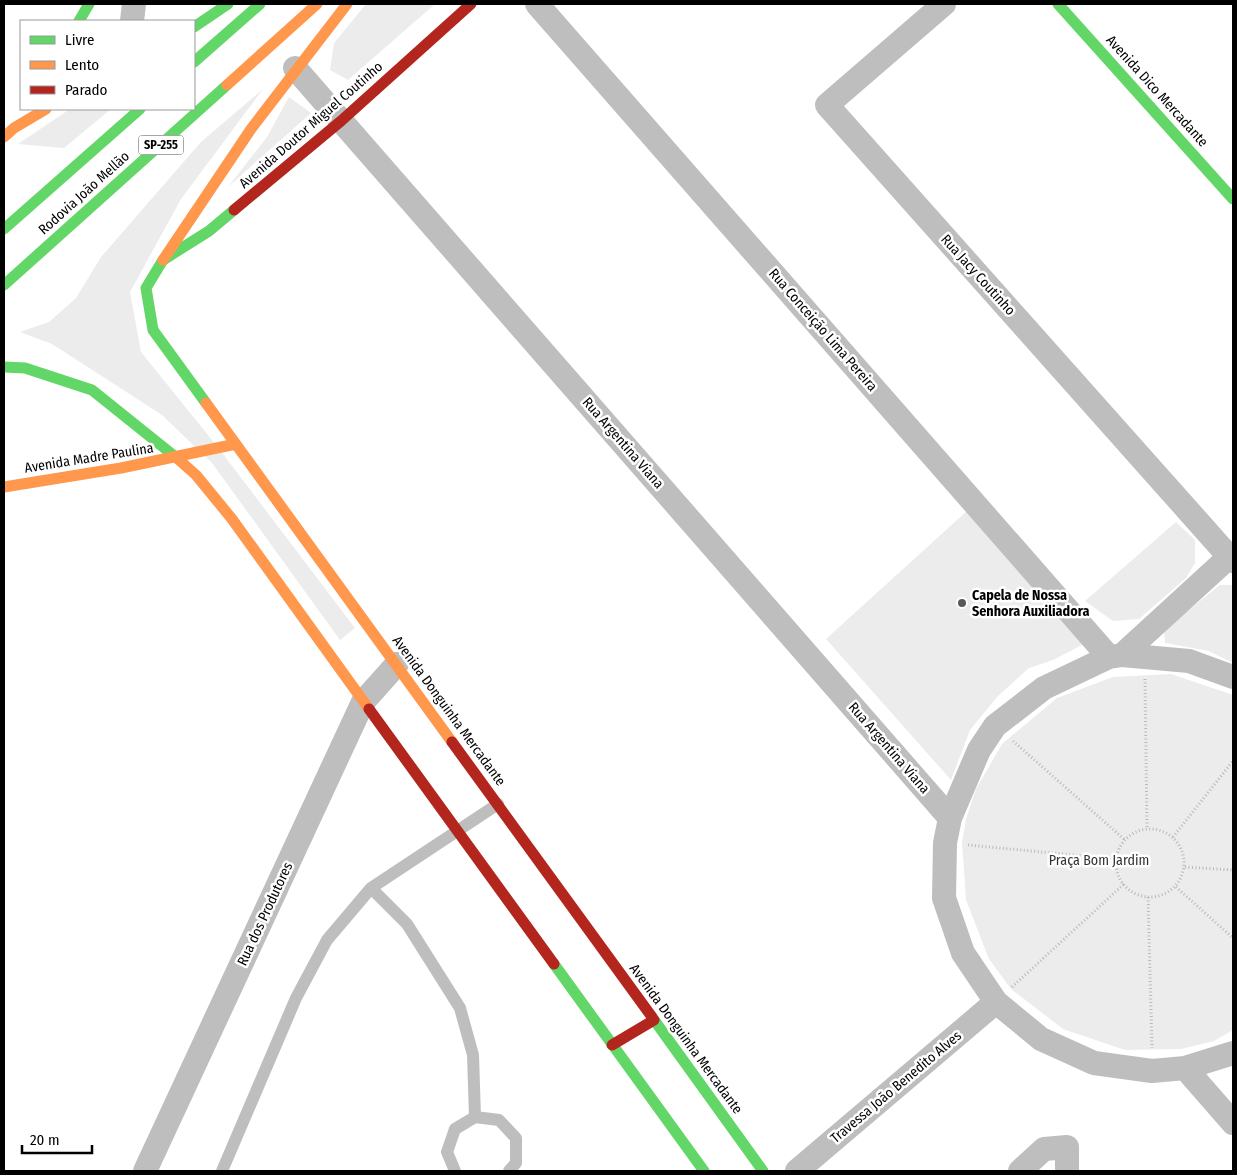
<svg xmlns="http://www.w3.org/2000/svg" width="1237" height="1175" font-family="'Fira Sans Condensed',sans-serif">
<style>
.green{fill:#ececec}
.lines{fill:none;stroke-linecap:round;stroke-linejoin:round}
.path{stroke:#b9b9b9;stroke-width:3;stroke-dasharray:1 2.5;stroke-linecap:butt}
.lane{stroke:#bebebe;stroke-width:12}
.street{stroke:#bebebe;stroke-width:24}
.fast{stroke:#63d668;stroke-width:11}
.slow{stroke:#ff974d;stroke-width:11}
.jam{stroke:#b3261e;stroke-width:11}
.poi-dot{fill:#595959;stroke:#fff;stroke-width:2}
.labels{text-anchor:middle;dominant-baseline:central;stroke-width:5;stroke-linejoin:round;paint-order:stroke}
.shield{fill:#fff;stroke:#4c4c4c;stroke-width:1}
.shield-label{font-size:12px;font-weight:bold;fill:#000}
.street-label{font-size:14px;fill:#000;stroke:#fff}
.poi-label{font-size:14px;font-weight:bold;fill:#000;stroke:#fff;text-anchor:start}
.park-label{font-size:14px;fill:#333;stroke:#fff}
</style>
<rect width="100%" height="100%" fill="#fff"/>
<path class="green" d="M366,4H435L348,80L330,70L334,43Z
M263,89L181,199L130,292L141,352L220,450L355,628L340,640L212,463L162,415L52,344L20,332L49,322L76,298L101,257L201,142Z
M289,97L311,113L228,187L267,137Z
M70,109H111L64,148L18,144Z
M968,510L1084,644L1053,660L1029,668L997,697L970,730L951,780L826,639Z
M1176,522L1195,540V563L1186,578L1139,619L1113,621L1085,601Z
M1220,585H1233V663L1209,651L1165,643L1164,630Z
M1171,674L1233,695V1030L1214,1041L1181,1049L1125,1050L1063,1029L1011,989L989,959L966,900L962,842L966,819L976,789L1002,744L1057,698L1113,677Z"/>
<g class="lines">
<path class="path" d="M1145,679L1147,829
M1013,741L1125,840
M1116 863a34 34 0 1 1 68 0a34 34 0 1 1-68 0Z
M1173,837L1233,761
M968,845L1116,859
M1185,867L1233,870
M1176,887L1233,938
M1148,897L1152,1048
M1012,987L1124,884"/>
<path class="lane" d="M371,888L407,924L460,1008L473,1055L475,1117
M222,1171L296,998L327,940L371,888L498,804
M455,1171L447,1152L455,1129L475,1117L499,1120L516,1138V1163L509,1171"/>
<path class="street" d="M537,4L1109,657
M944,4L827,105L1233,561
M132,21L134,4
M295,68L950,818
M1122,655L1229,557
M1233,677L1189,661L1122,655L1109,657L1044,688L995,726L979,750L950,818L945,843L944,898L963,953L996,1002L1041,1039L1094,1063L1152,1071L1185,1068L1233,1053
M1185,1068L1233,1123
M145,1171L363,702L397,664
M797,1171L996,1002
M1020,1171L1044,1149L1067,1147V1171"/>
<path class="fast" d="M1058,4L1233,199
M79,21L89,4
M194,27L228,4
M194,62L260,4
M4,229L140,109
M4,285L227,85
M4,367L25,368L92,390L178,459
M206,403L153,330L146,288L163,260L209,231L234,210
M554,964L704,1171
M652,1017L763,1171"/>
<path class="slow" d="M227,85L317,4
M4,137L14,128L46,109
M163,260L251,129L347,4
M206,403L452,742
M178,459L196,475L232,519L369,709
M4,487L121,468L236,444"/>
<path class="jam" d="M234,210L341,121L471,4
M369,709L554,964
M452,742L652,1017
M612,1045L654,1020"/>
</g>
<circle class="poi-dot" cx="962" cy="603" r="5"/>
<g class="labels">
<rect class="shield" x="138.5" y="135.5" width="45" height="19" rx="4"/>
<g class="shield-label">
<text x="161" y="145">SP-255</text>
</g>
<g class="street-label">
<text transform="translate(1157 91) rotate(48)">Avenida Dico Mercadante</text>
<text transform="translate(311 125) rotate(-41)">Avenida Doutor Miguel Coutinho</text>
<text transform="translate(84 193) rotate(-42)">Rodovia João Mellão</text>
<text transform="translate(978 275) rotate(48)">Rua Jacy Coutinho</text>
<text transform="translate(823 330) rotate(49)">Rua Conceição Lima Pereira</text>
<text transform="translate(623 443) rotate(49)">Rua Argentina Viana</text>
<text transform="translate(89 458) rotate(-9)">Avenida Madre Paulina</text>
<text transform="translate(449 711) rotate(54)">Avenida Donguinha Mercadante</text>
<text transform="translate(889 748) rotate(49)">Rua Argentina Viana</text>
<text transform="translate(265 914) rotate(-65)">Rua dos Produtores</text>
<text transform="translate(686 1039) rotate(54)">Avenida Donguinha Mercadante</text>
<text transform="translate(896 1087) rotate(-40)">Travessa João Benedito Alves</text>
</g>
<g class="poi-label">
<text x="972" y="595">Capela de Nossa<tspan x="972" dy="16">Senhora Auxiliadora</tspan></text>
</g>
<g class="park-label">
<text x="1099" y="860">Praça Bom Jardim</text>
</g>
</g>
<rect width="1237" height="1175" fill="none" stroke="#000000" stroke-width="10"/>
<rect x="20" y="20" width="175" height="90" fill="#ffffff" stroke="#999999"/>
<rect x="30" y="36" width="25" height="8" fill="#63d668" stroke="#999999"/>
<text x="65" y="45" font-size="15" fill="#000000">Livre</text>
<rect x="30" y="61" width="25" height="8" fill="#ff974d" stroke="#999999"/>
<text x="65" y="70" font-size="15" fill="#000000">Lento</text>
<rect x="30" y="86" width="25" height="8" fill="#b3261e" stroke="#999999"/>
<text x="65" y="95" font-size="15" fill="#000000">Parado</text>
<path d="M22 1145v8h70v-8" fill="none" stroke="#000000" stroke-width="2.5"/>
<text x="30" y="1145" font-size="15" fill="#000000" stroke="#ffffff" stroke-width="4" paint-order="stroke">20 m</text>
</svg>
